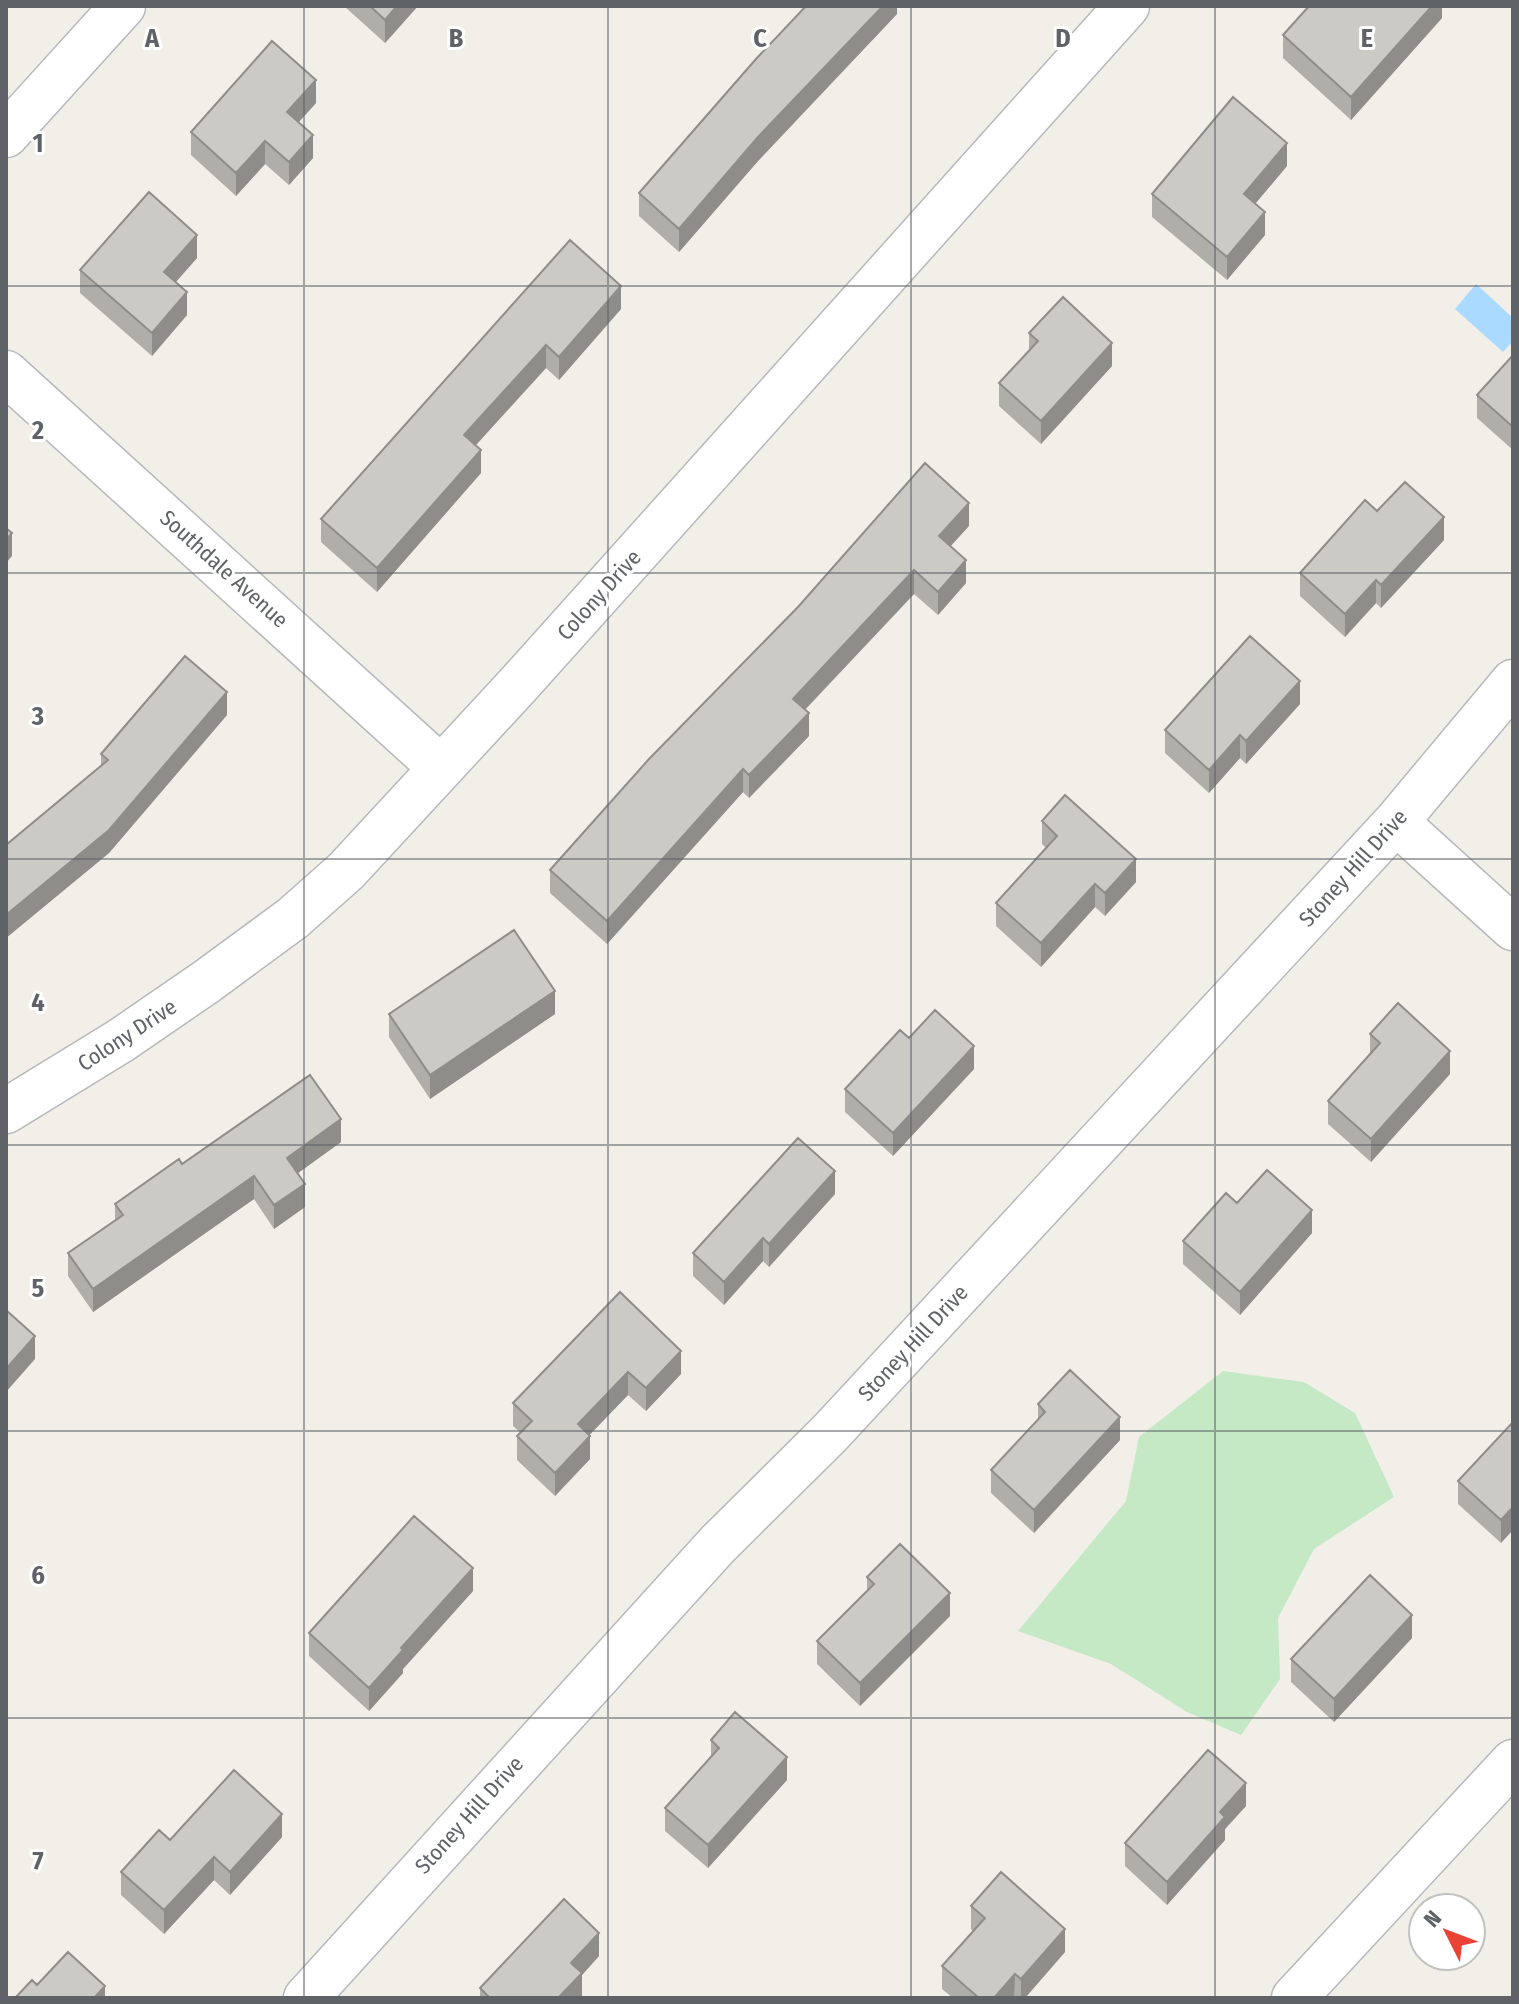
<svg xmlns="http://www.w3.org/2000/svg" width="1519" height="2004" font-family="'Fira Sans Condensed',sans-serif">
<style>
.green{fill:#c5e8c5}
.water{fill:#aadaff}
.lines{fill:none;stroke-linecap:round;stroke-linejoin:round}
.minor-casing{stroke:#b5b8bc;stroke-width:47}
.minor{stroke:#fff;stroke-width:44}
.wall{fill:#afaea9}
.shaded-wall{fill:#8f8d8a}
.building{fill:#cccac5;stroke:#8f8d8a;stroke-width:2}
.grid{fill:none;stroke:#5f6368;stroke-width:2;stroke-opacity:0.55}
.labels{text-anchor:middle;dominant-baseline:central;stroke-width:6;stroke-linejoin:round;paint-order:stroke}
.street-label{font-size:22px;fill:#5f6368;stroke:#fff}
.grid-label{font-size:26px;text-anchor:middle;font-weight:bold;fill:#5f6368;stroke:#fff;stroke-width:6;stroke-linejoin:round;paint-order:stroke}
</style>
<rect width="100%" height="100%" fill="#f1efe8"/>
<path class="green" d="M1223,1371L1304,1382L1355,1413L1394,1497L1314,1549L1278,1618L1280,1679L1241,1735L1187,1712L1111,1664L1018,1631L1126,1501L1139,1437Z"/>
<path class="water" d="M1476,284L1513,318V341L1503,352L1455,309Z"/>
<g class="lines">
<g class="minor-casing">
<path id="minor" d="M6,135L123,6
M6,373L440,767
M1396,822L1513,928
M6,1111L120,1041L206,982L293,918L346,871L518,685L1127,6
M306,1998L718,1544L830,1433L1396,822L1513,682
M1294,1998L1513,1762"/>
</g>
<use href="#minor" class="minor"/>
</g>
<path class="wall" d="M344,6H418L385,43Z
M897,6V14L758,161L679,252L639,216V193Z
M1442,6V18L1351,120L1283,58V35Z
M316,103L299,122L313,158L289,185L265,164L236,196L191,155V132Z
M1287,166L1255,204L1265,235L1227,280L1152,217V194Z
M570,240L621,309L559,380L546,368L476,445L481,473L377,592L321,542V519Z
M197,258L176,282L187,315L152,356L80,293V270Z
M1029,333L1112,366L1041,444L999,406V383L1029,350Z
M1513,355V450L1477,418V395Z
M1377,511L1444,540L1381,608L1376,603L1345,637L1300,596V573Z
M969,526L950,546L966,583L938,615L914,594L805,710L809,736L749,798L743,792L607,944L550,893V870Z
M1300,704L1246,764L1240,758L1209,793L1165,753V730Z
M227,715L109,853L6,938V845L101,767V754Z
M1042,821L1136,882L1105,916L1095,907L1041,967L996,926V903L1046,848L1042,844Z
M389,1014H555L430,1099L389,1037Z
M1370,1034L1450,1074L1371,1162L1328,1124V1101L1370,1055Z
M909,1038L974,1069L893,1156L845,1112V1089Z
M341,1142L298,1173L305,1207L274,1229L254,1199L93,1312L68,1276V1253L115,1220V1204L182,1164Z
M835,1194L769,1267L763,1261L724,1305L693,1276V1253Z
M1312,1233L1240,1315L1183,1264V1241Z
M620,1292L681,1374L646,1411L628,1395L589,1435L590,1459L555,1496L517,1460V1436L521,1433L513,1426V1403Z
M1038,1404L1120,1440L1034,1533L991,1493V1470L1038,1420Z
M1513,1422L1501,1543L1458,1504V1481Z
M867,1577L950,1616L860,1706L817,1664V1641L867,1592Z
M473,1591L403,1669V1673L369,1711L309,1656V1633Z
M1412,1638L1334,1722L1291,1682V1659Z
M711,1740L787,1780L708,1868L665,1831V1808L711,1757Z
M1246,1806L1225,1829V1840L1167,1905L1125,1866V1843Z
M282,1837L230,1895L214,1880L164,1934L121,1895V1872L170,1840Z
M971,1906L1065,1952L1025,1998H1016L1015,1997L1014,1998H953L942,1989V1966L973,1931L971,1929Z
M599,1956L582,1975V1996L579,1998H480V1988Z"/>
<path class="shaded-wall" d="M397,6H418L385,43V20Z
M883,6H897V14L758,161L679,252V229L758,137Z
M1432,6H1442V18L1351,120V97Z
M316,80V103L287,135V112Z
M313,135V158L289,185V162Z
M265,141V164L236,196V173Z
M1287,143V166L1244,217V194Z
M1265,212V235L1227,280V257Z
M197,235V258L164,295V272Z
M621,286V309L559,380V357Z
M187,292V315L152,356V333Z
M1112,343V366L1041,444V421Z
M546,345V368L464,458V435Z
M481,450V473L377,592V568Z
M969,503V526L939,559V536Z
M1444,517V540L1381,608V585Z
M12,533V556L6,563V540Z
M966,560V583L938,615V592Z
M914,570V594L793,722V699Z
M1376,580V603L1345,637V614Z
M1300,681V704L1246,764V741Z
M227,692V715L109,853L6,938V915Z
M809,713V736L749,798V775Z
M1240,735V758L1209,793V770Z
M743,769V792L607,944V921Z
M1136,859V882L1105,916V893Z
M1095,884V907L1041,967V943Z
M555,991V1014L430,1099V1075Z
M974,1046V1069L893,1156V1133Z
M1450,1051V1074L1371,1162V1139Z
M341,1119V1142L287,1181V1158Z
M835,1171V1194L769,1267V1244Z
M254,1176V1199L93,1312V1289Z
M305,1184V1207L274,1229V1205Z
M1312,1210V1233L1240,1315V1292Z
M763,1238V1261L724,1305V1282Z
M35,1336V1359L6,1392V1369Z
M681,1351V1374L646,1411V1388Z
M628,1372V1395L578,1447V1424Z
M1120,1417V1440L1034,1533V1510Z
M590,1436V1459L555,1496V1473Z
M1513,1507V1530L1501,1543V1520Z
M473,1568V1591L403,1669V1673L369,1711V1688L401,1648Z
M950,1593V1616L860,1706V1683Z
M1412,1615V1638L1334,1722V1699Z
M787,1757V1780L708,1868V1845Z
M1246,1783V1806L1225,1829V1840L1167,1905V1882L1220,1812Z
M282,1814V1837L230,1895V1872Z
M214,1857V1880L164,1934V1910Z
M1065,1929V1952L1025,1998H1021V1979Z
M599,1933V1956L582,1975V1996L579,1998H558L571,1963Z
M1015,1974L1014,1998H994Z
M105,1986V1998H94Z"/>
<path class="building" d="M370,6H397L385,20Z
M806,6H883L758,137L679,229L639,193L756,59Z
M1309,6H1432L1351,97L1283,35Z
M272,41L316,80L287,112L313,135L289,162L265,141L236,173L191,132Z
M1233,97L1287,143L1244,194L1265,212L1227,257L1152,194Z
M149,192L197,235L164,272L187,292L152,333L80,270Z
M570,240L621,286L559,357L546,345L464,435L481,450L377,568L321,519Z
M1063,297L1112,343L1041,421L999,383L1038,341L1029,333Z
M1513,355V427L1477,395Z
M925,463L969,503L939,536L966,560L938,592L914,570L793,699L809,713L749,775L743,769L607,921L550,870L649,759L798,607Z
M1405,482L1444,517L1381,585L1376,580L1345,614L1300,573L1365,500L1377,511Z
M6,528L12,533L6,540Z
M1250,636L1300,681L1246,741L1240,735L1209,770L1165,730Z
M185,656L227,692L109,830L6,915V845L108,760L101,754Z
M1065,795L1136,859L1105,893L1095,884L1041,943L996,903L1057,836L1042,821Z
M514,930L555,991L430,1075L389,1014Z
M1398,1003L1450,1051L1371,1139L1328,1101L1380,1043L1370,1034Z
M935,1010L974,1046L893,1133L845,1089L900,1030L909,1038Z
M310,1075L341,1119L287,1158L305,1184L274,1205L254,1176L93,1289L68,1253L123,1215L115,1204L179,1159L182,1164Z
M798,1138L835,1171L769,1244L763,1238L724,1282L693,1253Z
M1267,1170L1312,1210L1240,1292L1183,1241L1226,1193L1237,1203Z
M620,1292L681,1351L646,1388L628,1372L578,1424L590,1436L555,1473L517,1436L532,1421L513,1403Z
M6,1310L35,1336L6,1369Z
M1070,1370L1120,1417L1034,1510L991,1470L1045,1412L1038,1404Z
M1513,1422V1507L1501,1520L1458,1481Z
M414,1516L473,1568L401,1648L403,1650L369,1688L309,1633Z
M900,1544L950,1593L860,1683L817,1641L874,1584L867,1577Z
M1370,1575L1412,1615L1334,1699L1291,1659Z
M735,1712L787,1757L708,1845L665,1808L719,1748L711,1740Z
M1208,1750L1246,1783L1220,1812L1225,1817L1167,1882L1125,1843Z
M234,1770L282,1814L230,1872L214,1857L164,1910L121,1872L159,1830L170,1840Z
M1001,1872L1065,1929L1021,1979L1015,1974L994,1998H979L942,1966L985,1918L971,1906Z
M564,1899L599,1933L571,1963L582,1973L558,1998H490L480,1988Z
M68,1952L105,1986L94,1998H15L32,1980L37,1985Z"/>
<path class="grid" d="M304,6V1998M608,6V1998M911,6V1998M1215,6V1998M6,286H1513M6,573H1513M6,859H1513M6,1145H1513M6,1431H1513M6,1718H1513"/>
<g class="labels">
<g class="street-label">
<text transform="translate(224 569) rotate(42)">Southdale Avenue</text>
<text transform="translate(599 595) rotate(-48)">Colony Drive</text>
<text transform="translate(1353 868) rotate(-48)">Stoney Hill Drive</text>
<text transform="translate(127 1035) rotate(-33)">Colony Drive</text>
<text transform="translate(913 1343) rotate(-47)">Stoney Hill Drive</text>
<text transform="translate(469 1815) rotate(-48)">Stoney Hill Drive</text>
</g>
</g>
<g class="grid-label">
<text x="152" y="47">A</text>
<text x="456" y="47">B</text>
<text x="760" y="47">C</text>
<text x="1063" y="47">D</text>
<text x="1367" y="47">E</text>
<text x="38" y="152">1</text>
<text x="38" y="439">2</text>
<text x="38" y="725">3</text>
<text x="38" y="1011">4</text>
<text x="38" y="1297">5</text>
<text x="38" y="1584">6</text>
<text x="38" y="1870">7</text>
</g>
<rect width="1519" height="2004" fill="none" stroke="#5f6368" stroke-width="16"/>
<g transform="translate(1447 1932) rotate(312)"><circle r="38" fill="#ffffff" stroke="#bfc1c3" stroke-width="2"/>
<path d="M0-6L14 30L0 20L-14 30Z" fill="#ea4335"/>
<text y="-12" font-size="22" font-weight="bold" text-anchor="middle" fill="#5f6368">N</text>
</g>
</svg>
